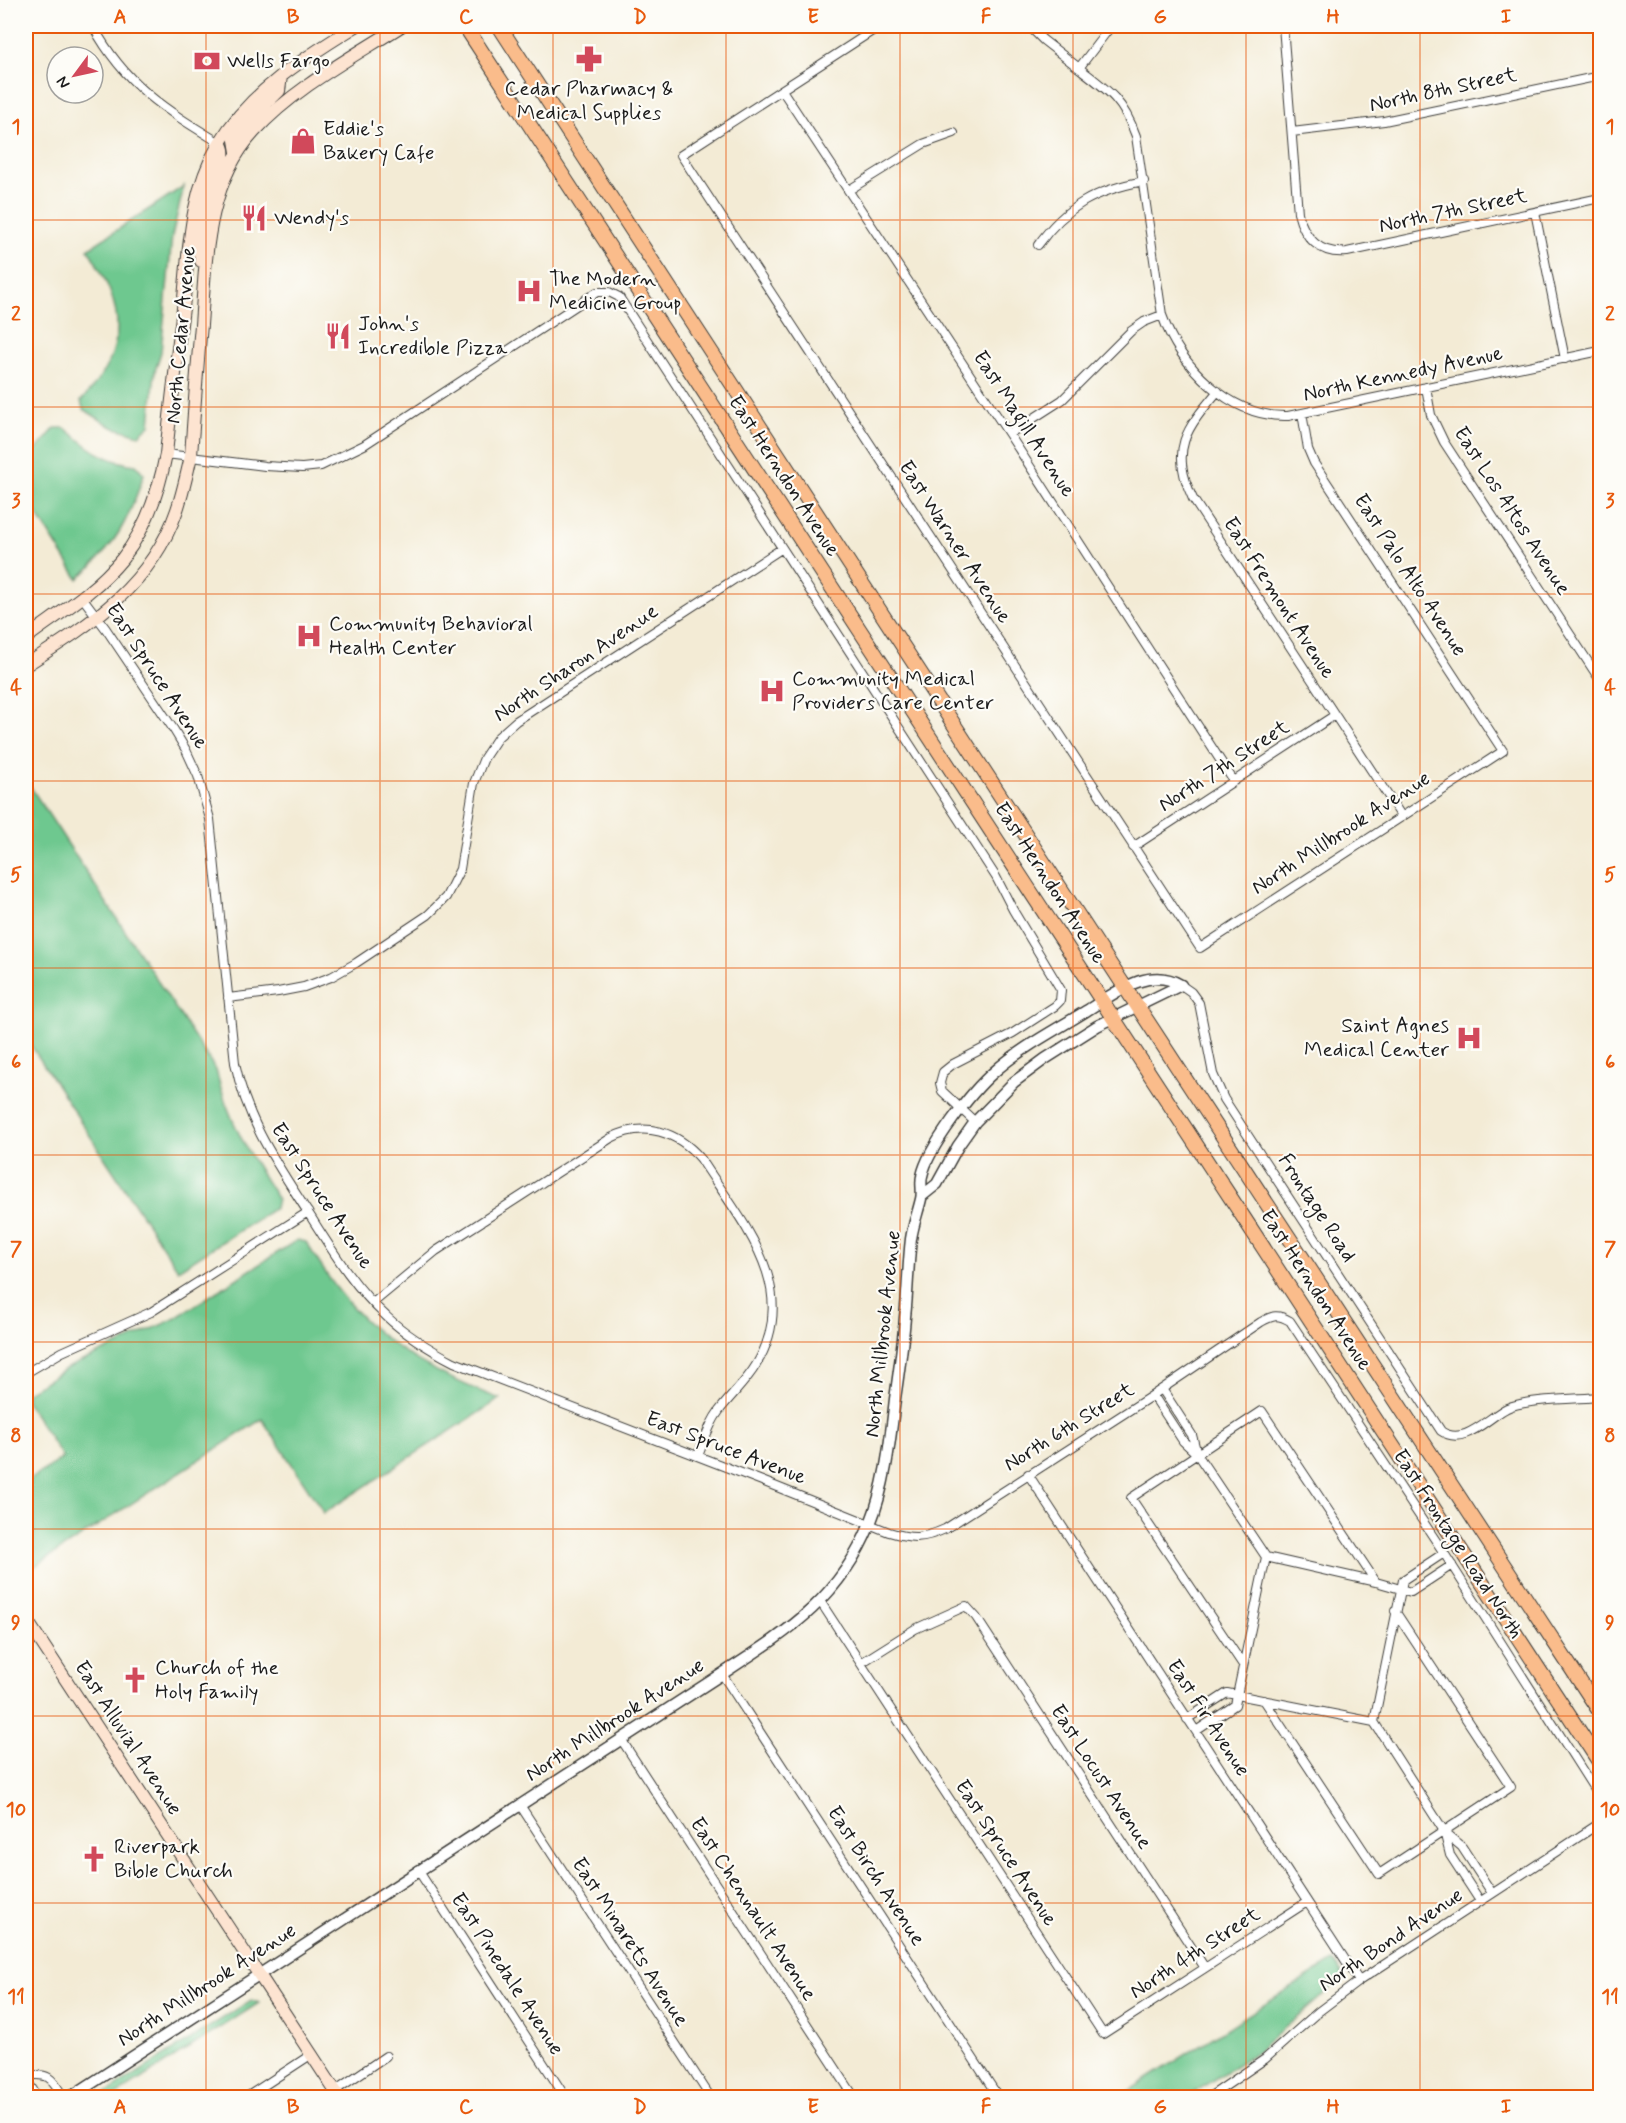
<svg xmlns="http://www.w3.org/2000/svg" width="1626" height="2123" font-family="Mynerve,sans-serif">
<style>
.green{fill:#6ec88f;stroke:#457256;stroke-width:1.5}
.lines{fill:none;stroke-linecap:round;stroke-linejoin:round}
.minor-casing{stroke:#3c3b38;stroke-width:10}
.tertiary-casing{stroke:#3c3b38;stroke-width:13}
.secondary-casing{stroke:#3c3b38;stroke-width:14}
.primary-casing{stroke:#3c3b38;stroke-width:16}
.minor{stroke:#fff;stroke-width:8}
.tertiary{stroke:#fff;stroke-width:10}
.secondary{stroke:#fde4d1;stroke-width:12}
.primary{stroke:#fabc8b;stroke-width:14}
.grid{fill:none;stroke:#e8590c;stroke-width:1.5;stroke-opacity:0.55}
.labels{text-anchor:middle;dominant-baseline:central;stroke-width:4.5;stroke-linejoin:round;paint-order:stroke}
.poi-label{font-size:21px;fill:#1c1c1c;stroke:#fdfcf7;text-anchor:start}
.street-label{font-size:21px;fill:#1c1c1c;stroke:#fdfcf7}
.neatline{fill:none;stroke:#e8590c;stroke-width:2}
.grid-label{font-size:20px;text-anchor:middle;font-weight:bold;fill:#e8590c}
</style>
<rect width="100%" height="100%" fill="#fdfcf7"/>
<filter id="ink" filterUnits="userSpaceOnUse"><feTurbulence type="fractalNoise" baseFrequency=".0167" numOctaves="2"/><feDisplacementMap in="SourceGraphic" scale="12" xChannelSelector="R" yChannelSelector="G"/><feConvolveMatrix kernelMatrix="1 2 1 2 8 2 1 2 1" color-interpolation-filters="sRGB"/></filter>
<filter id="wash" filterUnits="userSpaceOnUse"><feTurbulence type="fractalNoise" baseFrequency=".008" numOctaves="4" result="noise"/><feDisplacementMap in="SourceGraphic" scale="24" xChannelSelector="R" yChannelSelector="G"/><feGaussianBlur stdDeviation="1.35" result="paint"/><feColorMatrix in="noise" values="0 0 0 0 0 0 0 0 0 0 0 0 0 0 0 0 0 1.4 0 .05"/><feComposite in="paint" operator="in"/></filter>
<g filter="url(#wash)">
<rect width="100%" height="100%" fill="#f3ebd5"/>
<path class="green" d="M184,186L172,236L161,352L155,371L150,425L139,435L112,427L83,409L81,401C131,346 125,309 88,249Z
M55,428H65C88,447 105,462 136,465L144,474C129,520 115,547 78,579L26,497V457L37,449Z
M26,780L216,1070C227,1118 250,1157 277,1198L275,1208L178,1270L26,1038Z
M297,1240L306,1242C319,1263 332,1284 348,1302C389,1351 443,1377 500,1399L324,1513L262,1419L26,1572V1482L63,1458L26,1401V1393L67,1368L174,1319Z
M1333,1961L1342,1973L1343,1978L1258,2051L1187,2097H1119Z
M251,2000L259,2003L113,2097H100Z"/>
</g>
<g filter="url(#ink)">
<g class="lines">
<g class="minor-casing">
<path id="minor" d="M93,26C125,85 164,109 220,143
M880,26L681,155L1200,948L1503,751L1314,463L1308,449L1302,413
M1029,26L1043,40L1079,68
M1111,26L1079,68C1108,90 1123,100 1136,136L1162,315C1180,366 1230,418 1288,416L1600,351
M1283,26L1298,213C1304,238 1320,255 1347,252L1600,198
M782,90L1009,434L1233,780
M1292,132L1384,121L1600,76
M849,190L923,144L954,133
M1535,212L1565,359
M1038,245C1066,206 1096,190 1144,181
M1426,387L1431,415L1444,442L1600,680
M1218,391C1186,429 1169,449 1193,499L1402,817
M1009,434L1062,400L1131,331L1144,322L1162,315
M166,454L265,466L302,468L321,466L364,445L597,292H609L619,297L996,877L1013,910L1061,990L1060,1001L1055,1006L1013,1033L953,1064L943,1072L940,1083L942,1091L975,1122
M82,597L106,629L174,730L186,750L198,776L210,819L235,1063C247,1122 277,1164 309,1214C332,1250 354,1287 386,1316C406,1335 429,1349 454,1362L762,1481L889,1532C912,1539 923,1539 945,1529L1153,1395L1261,1322C1273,1315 1278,1314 1290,1321L1444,1553L1600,1798
M1133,847L1335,715
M1181,985L1191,992L1199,1003L1213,1074L1224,1099L1441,1431C1464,1447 1487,1418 1507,1408C1526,1399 1577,1399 1600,1397
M228,998L278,992L304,987L331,977L356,963L428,915L446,897L460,869L474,783L484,758L498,737L516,721L781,549
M373,1303L436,1251L611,1138C644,1120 678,1132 701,1159C741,1222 803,1288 756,1365C746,1382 731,1395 719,1411C709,1424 704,1441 698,1456
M26,1373L62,1352L151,1312L308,1212
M1162,1389L1192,1435L1197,1454
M1153,1395L1183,1441L1197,1454L1266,1557
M1028,1474L1359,1981
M820,1601L1103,2034L1307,1902
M861,1663L915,1629L966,1606L976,1617L1205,1968
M1243,1665L1131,1498L1262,1411L1376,1582
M722,1674L999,2098
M1264,1700L1379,1874L1511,1787L1395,1611
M1187,1719L1227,1693L1374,1722L1403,1580L1444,1553
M1374,1722L1444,1831L1450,1855L1480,1901
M1196,1731L1235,1705L1266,1557L1376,1582L1411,1592L1452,1565
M621,1739L855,2098
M520,1805L711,2098
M1444,1832L1462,1847L1492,1893
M418,1870L566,2098
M26,2076C50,2072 52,2079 64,2098
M26,2079L38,2098
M336,2090L386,2056
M245,2098L312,2054
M1208,2098L1265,2059L1318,2012L1359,1981L1600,1823"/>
</g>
<g class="tertiary-casing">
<path id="tertiary" d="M922,1196L937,1184L958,1146L975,1122L1014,1082L1045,1059L1097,1026L1181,985
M69,2098L722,1674C788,1631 839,1600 870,1524C886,1484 890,1441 895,1399C899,1371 903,1344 905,1317C908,1291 908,1264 911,1239C913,1225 918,1212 921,1199C923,1192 920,1183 922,1176C928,1147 972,1091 994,1072C1022,1047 1056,1030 1086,1011C1114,994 1148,965 1181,985"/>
</g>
<g class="secondary-casing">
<path id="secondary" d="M237,152L235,140L249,120L279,91L281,76
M201,261C197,234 203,208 212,182C215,174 221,165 223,156C224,151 223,147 220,143
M26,638C58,614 96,591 122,559C146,529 159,491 166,454C171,405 177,357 183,308C189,252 189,195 219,144C250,91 306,57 356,26
M26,665C90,624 151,586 177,510C183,492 187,474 191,456C194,412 197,368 201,325C206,258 206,184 254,132C294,88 351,58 401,26
M26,1619L340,2098"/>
</g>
<g class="primary-casing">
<path id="primary" d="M465,26L1600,1763
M499,26L1119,978L1600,1712"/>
</g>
<use href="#minor" class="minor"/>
<use href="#tertiary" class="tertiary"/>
<use href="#secondary" class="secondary"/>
<use href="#primary" class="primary"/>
</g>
</g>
<path class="grid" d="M206,26V2098M380,26V2098M553,26V2098M726,26V2098M900,26V2098M1073,26V2098M1246,26V2098M1420,26V2098M26,220H1600M26,407H1600M26,594H1600M26,781H1600M26,968H1600M26,1155H1600M26,1342H1600M26,1529H1600M26,1716H1600M26,1903H1600"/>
<defs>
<g id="pharmacy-bare" transform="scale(2.07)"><path d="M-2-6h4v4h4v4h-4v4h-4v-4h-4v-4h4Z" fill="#d1495b" stroke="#fdfcf7" stroke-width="2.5" paint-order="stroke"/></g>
<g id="bank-bare" transform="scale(2.07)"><path d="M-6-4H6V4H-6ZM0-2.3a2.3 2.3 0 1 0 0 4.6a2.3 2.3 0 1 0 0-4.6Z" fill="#d1495b" stroke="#fdfcf7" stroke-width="2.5" paint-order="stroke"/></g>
<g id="shop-bare" transform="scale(2.07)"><path d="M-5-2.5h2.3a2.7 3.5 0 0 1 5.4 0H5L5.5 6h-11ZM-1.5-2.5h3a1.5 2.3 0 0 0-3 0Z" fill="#d1495b" stroke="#fdfcf7" stroke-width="2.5" paint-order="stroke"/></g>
<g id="restaurant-bare" transform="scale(2.07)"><path d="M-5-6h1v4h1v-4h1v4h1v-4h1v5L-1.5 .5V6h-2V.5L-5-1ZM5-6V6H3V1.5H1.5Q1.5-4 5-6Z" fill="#d1495b" stroke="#fdfcf7" stroke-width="2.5" paint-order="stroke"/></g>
<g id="hospital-bare" transform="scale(2.07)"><path d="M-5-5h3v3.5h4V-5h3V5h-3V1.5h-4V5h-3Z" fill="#d1495b" stroke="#fdfcf7" stroke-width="2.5" paint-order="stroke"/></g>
<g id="church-bare" transform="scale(2.07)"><path d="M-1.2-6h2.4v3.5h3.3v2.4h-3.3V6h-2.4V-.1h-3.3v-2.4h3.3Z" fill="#d1495b" stroke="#fdfcf7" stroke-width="2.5" paint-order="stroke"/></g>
</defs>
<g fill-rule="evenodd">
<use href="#pharmacy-bare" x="589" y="59"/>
<use href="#bank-bare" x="207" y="61"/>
<use href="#shop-bare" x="303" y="141"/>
<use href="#restaurant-bare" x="254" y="218"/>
<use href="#hospital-bare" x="529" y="291"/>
<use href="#restaurant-bare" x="338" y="336"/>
<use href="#hospital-bare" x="309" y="636"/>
<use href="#hospital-bare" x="772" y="691"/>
<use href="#hospital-bare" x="1469" y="1038"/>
<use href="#church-bare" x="135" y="1680"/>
<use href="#church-bare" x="94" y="1859"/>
</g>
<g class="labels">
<g class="poi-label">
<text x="227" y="61">Wells Fargo</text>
<text x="589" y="89" text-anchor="middle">Cedar Pharmacy &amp;<tspan x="589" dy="24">Medical Supplies</tspan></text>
<text x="323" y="129">Eddie's<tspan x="323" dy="24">Bakery Cafe</tspan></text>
<text x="274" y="218">Wendy's</text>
<text x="549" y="279">The Modern<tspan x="549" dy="24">Medicine Group</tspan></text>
<text x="358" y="324">John's<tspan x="358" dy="24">Incredible Pizza</tspan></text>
<text x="329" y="624">Community Behavioral<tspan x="329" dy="24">Health Center</tspan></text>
<text x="792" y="679">Community Medical<tspan x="792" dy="24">Providers Care Center</tspan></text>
<text x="1449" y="1026" text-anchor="end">Saint Agnes<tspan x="1449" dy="24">Medical Center</tspan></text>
<text x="155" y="1668">Church of the<tspan x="155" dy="24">Holy Family</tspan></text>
<text x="114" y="1847">Riverpark<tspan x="114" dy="24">Bible Church</tspan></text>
</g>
<g class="street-label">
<text transform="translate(1443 90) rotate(-12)">North 8th Street</text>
<text transform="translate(1453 211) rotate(-12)">North 7th Street</text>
<text transform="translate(181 335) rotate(-85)">North Cedar Avenue</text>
<text transform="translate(1403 374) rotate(-12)">North Kennedy Avenue</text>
<text transform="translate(1024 424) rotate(57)">East Magill Avenue</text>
<text transform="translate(784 476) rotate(57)">East Herndon Avenue</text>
<text transform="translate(1512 511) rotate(57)">East Los Altos Avenue</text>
<text transform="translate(955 542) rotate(57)">East Warner Avenue</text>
<text transform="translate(1410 575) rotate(57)">East Palo Alto Avenue</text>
<text transform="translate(1279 598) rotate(57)">East Fremont Avenue</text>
<text transform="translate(576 663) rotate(-34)">North Sharon Avenue</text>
<text transform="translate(157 676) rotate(57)">East Spruce Avenue</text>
<text transform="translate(1224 766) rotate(-33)">North 7th Street</text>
<text transform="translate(1341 833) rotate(-33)">North Millbrook Avenue</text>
<text transform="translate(1050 883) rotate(57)">East Herndon Avenue</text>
<text transform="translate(322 1196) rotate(57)">East Spruce Avenue</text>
<text transform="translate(1317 1208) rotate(57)">Frontage Road</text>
<text transform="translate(1316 1290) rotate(57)">East Herndon Avenue</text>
<text transform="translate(883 1334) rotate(-84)">North Millbrook Avenue</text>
<text transform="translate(1069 1427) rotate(-32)">North 6th Street</text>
<text transform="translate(726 1448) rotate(21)">East Spruce Avenue</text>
<text transform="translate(1458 1544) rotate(57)">East Frontage Road North</text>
<text transform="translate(1208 1718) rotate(57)">East Fir Avenue</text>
<text transform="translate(615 1720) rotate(-33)">North Millbrook Avenue</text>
<text transform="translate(128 1738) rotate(57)">East Alluvial Avenue</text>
<text transform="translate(1101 1777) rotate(57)">East Locust Avenue</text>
<text transform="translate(1006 1853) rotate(57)">East Spruce Avenue</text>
<text transform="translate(876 1876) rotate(57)">East Birch Avenue</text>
<text transform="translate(753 1909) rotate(57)">East Chennault Avenue</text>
<text transform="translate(1391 1940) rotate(-34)">North Bond Avenue</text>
<text transform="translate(630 1942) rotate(57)">East Minarets Avenue</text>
<text transform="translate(1195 1953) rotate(-33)">North 4th Street</text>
<text transform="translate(507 1974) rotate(57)">East Pinedale Avenue</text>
<text transform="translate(207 1985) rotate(-33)">North Millbrook Avenue</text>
</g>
</g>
<rect width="1626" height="2123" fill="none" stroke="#fdfcf7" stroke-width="66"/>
<g transform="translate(75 75) rotate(237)"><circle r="28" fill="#fdfcf7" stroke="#a3a29f" stroke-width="1.5"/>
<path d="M0-4.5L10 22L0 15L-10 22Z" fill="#d1495b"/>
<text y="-9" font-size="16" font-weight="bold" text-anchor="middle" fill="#1c1c1c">N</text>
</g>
<rect x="33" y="33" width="1560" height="2057" class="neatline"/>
<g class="grid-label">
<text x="120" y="23">A</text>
<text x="293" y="23">B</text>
<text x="466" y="23">C</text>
<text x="640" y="23">D</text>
<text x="813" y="23">E</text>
<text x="986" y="23">F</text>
<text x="1160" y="23">G</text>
<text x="1333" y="23">H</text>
<text x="1506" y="23">I</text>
<text x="16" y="133">1</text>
<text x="1610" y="133">1</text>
<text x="16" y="320">2</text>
<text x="1610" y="320">2</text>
<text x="16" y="507">3</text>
<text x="1610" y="507">3</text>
<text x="16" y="694">4</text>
<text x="1610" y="694">4</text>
<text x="16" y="881">5</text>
<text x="1610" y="881">5</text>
<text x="16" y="1068">6</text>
<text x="1610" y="1068">6</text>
<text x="16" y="1255">7</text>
<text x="1610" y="1255">7</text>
<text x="16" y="1442">8</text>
<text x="1610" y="1442">8</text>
<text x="16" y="1629">9</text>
<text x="1610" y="1629">9</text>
<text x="16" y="1816">10</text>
<text x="1610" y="1816">10</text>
<text x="16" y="2003">11</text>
<text x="1610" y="2003">11</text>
<text x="120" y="2113">A</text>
<text x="293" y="2113">B</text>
<text x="466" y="2113">C</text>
<text x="640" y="2113">D</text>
<text x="813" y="2113">E</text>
<text x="986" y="2113">F</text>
<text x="1160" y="2113">G</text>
<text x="1333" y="2113">H</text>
<text x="1506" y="2113">I</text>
</g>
</svg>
